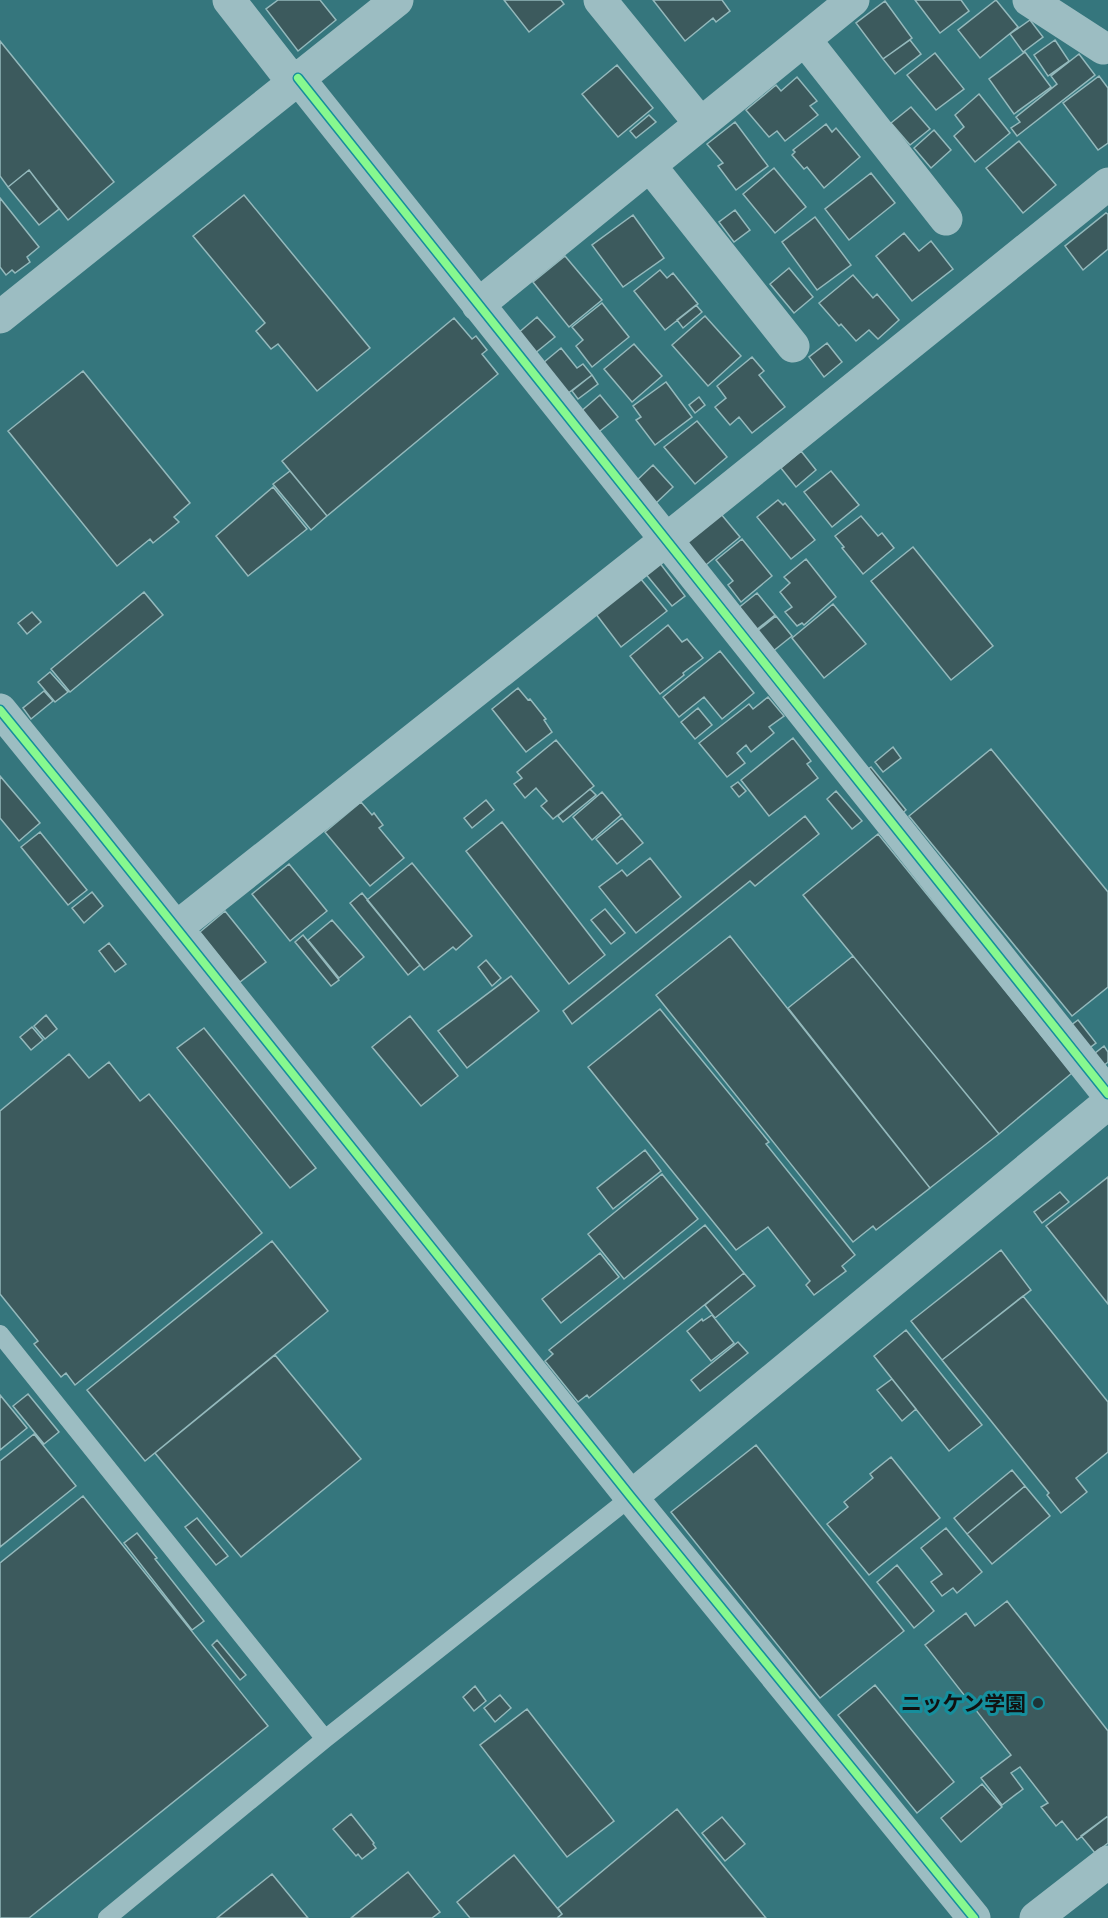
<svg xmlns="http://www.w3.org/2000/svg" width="1108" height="1918" font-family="Mulish,'Noto Sans JP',sans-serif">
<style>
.building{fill:#3c5a5d;stroke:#94b9bc;stroke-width:1.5}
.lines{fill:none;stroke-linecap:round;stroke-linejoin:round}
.service{stroke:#9cbdc2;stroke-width:18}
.minor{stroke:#9cbdc2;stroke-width:33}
.cycleway-casing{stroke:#168e9c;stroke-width:11}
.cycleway{stroke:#87f88f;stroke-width:8}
.poi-dot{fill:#1e3437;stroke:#168e9c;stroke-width:2}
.labels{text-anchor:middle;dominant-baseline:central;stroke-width:6;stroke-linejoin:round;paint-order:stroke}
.poi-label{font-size:21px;font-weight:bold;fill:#111;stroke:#168e9c;text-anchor:end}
</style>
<rect width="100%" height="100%" fill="#35767d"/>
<path class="building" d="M278,0H320L336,20L298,51L266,9Z
M504,0H561L564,4L529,32Z
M653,0H722L730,11L716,22L713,18L685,41Z
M915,0H961L969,11L940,33Z
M996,0L1018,27L980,58L958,30Z
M885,1L912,38L883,59L856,23Z
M1030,20L1043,37L1023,52L1010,34Z
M910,40L921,54L895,74L883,59Z
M1055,40L1069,61L1048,76L1034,55Z
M0,41L114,182L68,220L29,170L8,187L0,176Z
M1025,52L1051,87L1014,114L989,79Z
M935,53L964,89L936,110L907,75Z
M1079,54L1095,75L1017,136L1011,128L1020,122L1016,117L1057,84L1051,76Z
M617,65L653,108L618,137L582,94Z
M1099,76L1108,88V143L1098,150L1063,103Z
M797,77L817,101L810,106L818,115L785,141L777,131L769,137L746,110L776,85L781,91Z
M979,94L1010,133L975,162L954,136L964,127L955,115Z
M911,107L930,129L910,145L891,123Z
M649,115L656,122L636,138L630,131Z
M735,122L768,166L736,190L718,166L723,163L707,144Z
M826,124L832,132L836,128L860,157L824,188L807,167L804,169L792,155L795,152L793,150Z
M934,130L951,150L931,168L914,148Z
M1019,141L1056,185L1023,213L986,168Z
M774,168L806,207L775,233L743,194Z
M29,170L59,209L39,225L8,187Z
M871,173L895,203L849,240L825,209Z
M244,195L370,348L317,391L278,344L271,349L256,331L265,323L193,236Z
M0,198L39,247L27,257L30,262L15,273L12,270L6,275L0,267Z
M735,210L750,230L734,242L719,222Z
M1106,213L1108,214V249L1083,270L1065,246Z
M633,215L664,258L623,287L592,245Z
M815,217L851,265L817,290L782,242Z
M904,233L919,251L931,241L953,269L912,301L876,256Z
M565,256L602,300L569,327L533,282Z
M789,268L813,297L794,313L770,284Z
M660,270L667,278L673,273L698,304L665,330L634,291Z
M853,275L873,298L877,294L899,320L878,339L869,330L856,341L841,324L839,326L819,303Z
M602,303L629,337L592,367L576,346L583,340L572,327Z
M696,305L702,312L683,328L677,320Z
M705,316L741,356L708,386L672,345Z
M537,317L555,337L534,354L517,334Z
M454,318L472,339L476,336L487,350L482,354L498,374L327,516L282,461Z
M827,343L842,362L824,377L809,357Z
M634,344L662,376L632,402L604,369Z
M561,348L577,368L583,364L592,375L567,394L543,363Z
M752,357L764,371L759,375L785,407L752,433L739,417L730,425L715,407L726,398L717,386Z
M83,371L190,503L174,517L179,522L153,543L150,539L117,566L8,431Z
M592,375L598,384L578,399L572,391Z
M666,382L692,417L655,445L636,420L641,417L633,406Z
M600,395L618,417L596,434L579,413Z
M699,397L705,405L695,413L689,405Z
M697,421L727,457L695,484L664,447Z
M801,451L816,470L796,487L781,468Z
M653,465L673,487L655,504L634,483Z
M290,471L327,516L311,530L273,484Z
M831,471L859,505L832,527L804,492Z
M273,487L307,529L248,576L216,536Z
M778,500L783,505L785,503L815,540L791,559L757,517Z
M721,514L740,537L701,569L684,543Z
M861,516L878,536L882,533L894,548L863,574L842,548L844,547L835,536Z
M742,539L772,576L741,602L728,585L733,581L716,560Z
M913,547L993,646L951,680L871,581Z
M806,559L836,597L804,625L802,623L797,626L785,612L792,607L780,592L790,583L784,577Z
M659,562L685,596L672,606L645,573Z
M640,578L667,611L621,647L596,614Z
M144,592L163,615L70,692L51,669Z
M757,593L775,615L755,631L737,609Z
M833,604L866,644L824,678L792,638Z
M32,612L41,622L27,634L18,623Z
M776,616L792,636L772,652L756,632Z
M668,625L682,642L687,639L703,658L683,673L684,675L660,694L630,656Z
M720,651L754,693L722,719L704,697L679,717L663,697Z
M50,672L68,692L55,702L38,682Z
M518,688L528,700L530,699L546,719L544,720L552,732L526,752L492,709Z
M44,691L53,701L31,719L23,708Z
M768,697L784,716L769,727L774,733L751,752L746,745L737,753L745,763L727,777L699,743L749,704L753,709Z
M698,708L712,725L695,739L681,722Z
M793,738L811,761L807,764L818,778L769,816L741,780Z
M556,740L594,786L553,819L541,806L547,801L536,788L525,798L514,784L522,778L517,772Z
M893,747L901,758L883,772L875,762Z
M991,749L1108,892V987L1072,1016L909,816Z
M871,767L906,810L900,815L865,771Z
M0,776L40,823L19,841L0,818Z
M738,782L746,791L739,797L731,787Z
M590,789L596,795L563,822L558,816Z
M836,791L862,821L852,829L827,799Z
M602,792L621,815L592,840L573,817Z
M486,800L494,810L472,828L464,818Z
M361,802L372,815L374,813L383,825L379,828L404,858L370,886L325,832Z
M805,816L819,834L755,886L750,881L572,1024L563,1011Z
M622,818L643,843L617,864L596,839Z
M502,822L605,955L569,984L466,851Z
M40,832L87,890L68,905L21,847Z
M878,834L1072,1073L999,1134L803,895Z
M650,858L681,897L636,933L599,887L622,870L627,876Z
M412,863L472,936L456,950L453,947L424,970L367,900Z
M289,864L327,911L290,941L252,894Z
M92,892L103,906L84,923L72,908Z
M362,893L420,965L408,975L350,903Z
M605,909L625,933L611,944L591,920Z
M225,911L266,962L240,982L200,932Z
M332,920L364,957L339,978L308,940Z
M303,935L339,980L331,986L295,942Z
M730,936L930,1188L876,1230L873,1226L853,1242L656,995Z
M109,943L126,964L115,972L99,951Z
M853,956L999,1134L930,1188L788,1008Z
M486,960L501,978L492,986L478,967Z
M511,976L539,1011L467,1068L438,1031Z
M660,1009L769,1142L766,1144L855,1255L842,1266L846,1271L814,1295L806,1285L810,1281L768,1227L736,1250L588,1067Z
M46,1015L57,1029L45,1039L34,1026Z
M410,1016L458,1076L421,1106L372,1047Z
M1078,1020L1096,1043L1088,1049L1070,1026Z
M32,1027L43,1040L31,1050L20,1037Z
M204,1028L316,1168L290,1188L177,1048Z
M1104,1046L1108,1052V1062L1103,1066L1094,1054Z
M69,1054L89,1078L109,1062L140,1101L149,1094L262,1233L75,1385L66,1373L61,1377L34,1344L38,1341L0,1294V1111Z
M645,1150L661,1171L613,1209L597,1188Z
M662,1174L698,1219L624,1279L588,1234Z
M1108,1177V1304L1046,1226Z
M1060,1192L1069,1202L1042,1223L1034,1212Z
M705,1225L744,1273L589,1398L587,1395L578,1402L545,1361L553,1354L549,1350Z
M272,1241L328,1311L145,1461L87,1390Z
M1001,1250L1031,1290L942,1360L911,1321Z
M600,1253L619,1277L561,1323L542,1299Z
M744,1273L755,1286L715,1318L705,1305Z
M1023,1296L1108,1402V1452L1076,1478L1087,1492L1061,1513L1047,1495L1049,1493L942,1360Z
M712,1315L734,1343L711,1361L687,1331L702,1319L703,1321Z
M906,1330L982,1425L949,1451L874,1356Z
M738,1342L748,1353L700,1391L691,1380Z
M275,1355L361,1459L241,1557L155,1453Z
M892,1379L916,1409L902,1421L877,1390Z
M28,1394L59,1432L44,1444L13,1406Z
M0,1395L27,1428L0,1450Z
M34,1434L76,1486L0,1547V1461Z
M756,1445L904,1631L820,1698L671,1512Z
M891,1457L940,1518L869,1575L827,1524L848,1507L844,1502L873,1478L870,1474Z
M1012,1470L1025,1486L967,1534L954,1518Z
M1025,1486L1050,1516L992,1564L967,1534Z
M83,1496L268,1726L29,1918H0V1563Z
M197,1518L228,1556L216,1565L185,1527Z
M946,1528L982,1572L957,1593L953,1588L942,1596L931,1582L942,1574L921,1548Z
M137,1533L157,1558L155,1559L204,1621L192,1630L124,1543Z
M897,1565L934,1611L914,1628L877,1582Z
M1007,1601L1108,1731V1816L1077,1840L1062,1821L1056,1826L1041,1807L1048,1803L1020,1767L1011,1773L1023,1789L1002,1805L981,1778L1011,1755L925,1645L966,1613L975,1626Z
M217,1640L246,1675L240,1680L212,1645Z
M875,1685L954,1782L917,1813L838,1715Z
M475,1686L486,1701L474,1711L463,1697Z
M500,1695L511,1708L495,1722L484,1708Z
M527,1709L614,1821L567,1857L480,1745Z
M982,1784L1002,1807L961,1842L941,1818Z
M677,1809L766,1918H557L562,1914L558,1908Z
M351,1814L374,1843L373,1844L376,1848L362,1859L358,1854L356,1856L333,1829Z
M1108,1816V1843L1095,1853L1081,1836Z
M722,1817L745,1844L725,1861L702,1833Z
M514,1855L562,1914L557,1918H470L457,1902Z
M408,1872L440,1912L432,1918H351Z
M272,1874L308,1918H217Z"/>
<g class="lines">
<path class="service" d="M0,1334L325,1739
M107,1918L325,1739L631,1497"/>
<path class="minor" d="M229,0L293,82
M600,0L700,123
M1029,0L1103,48
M805,40L946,219
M298,78L1108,1094
M650,166L793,346
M478,305L853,0
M0,317L397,0
M0,710L89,819L631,1497L974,1918
M176,928L666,540L1108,184
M631,1497L1108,1103
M1036,1918L1108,1862"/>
<g class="cycleway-casing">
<path id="cycleway" d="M298,78L1108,1094
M0,710L89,819L631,1497L974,1918"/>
</g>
<use href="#cycleway" class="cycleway"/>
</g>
<circle class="poi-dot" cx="1038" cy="1703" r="6"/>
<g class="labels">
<g class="poi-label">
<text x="1026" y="1703">ニッケン学園</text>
</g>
</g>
</svg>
